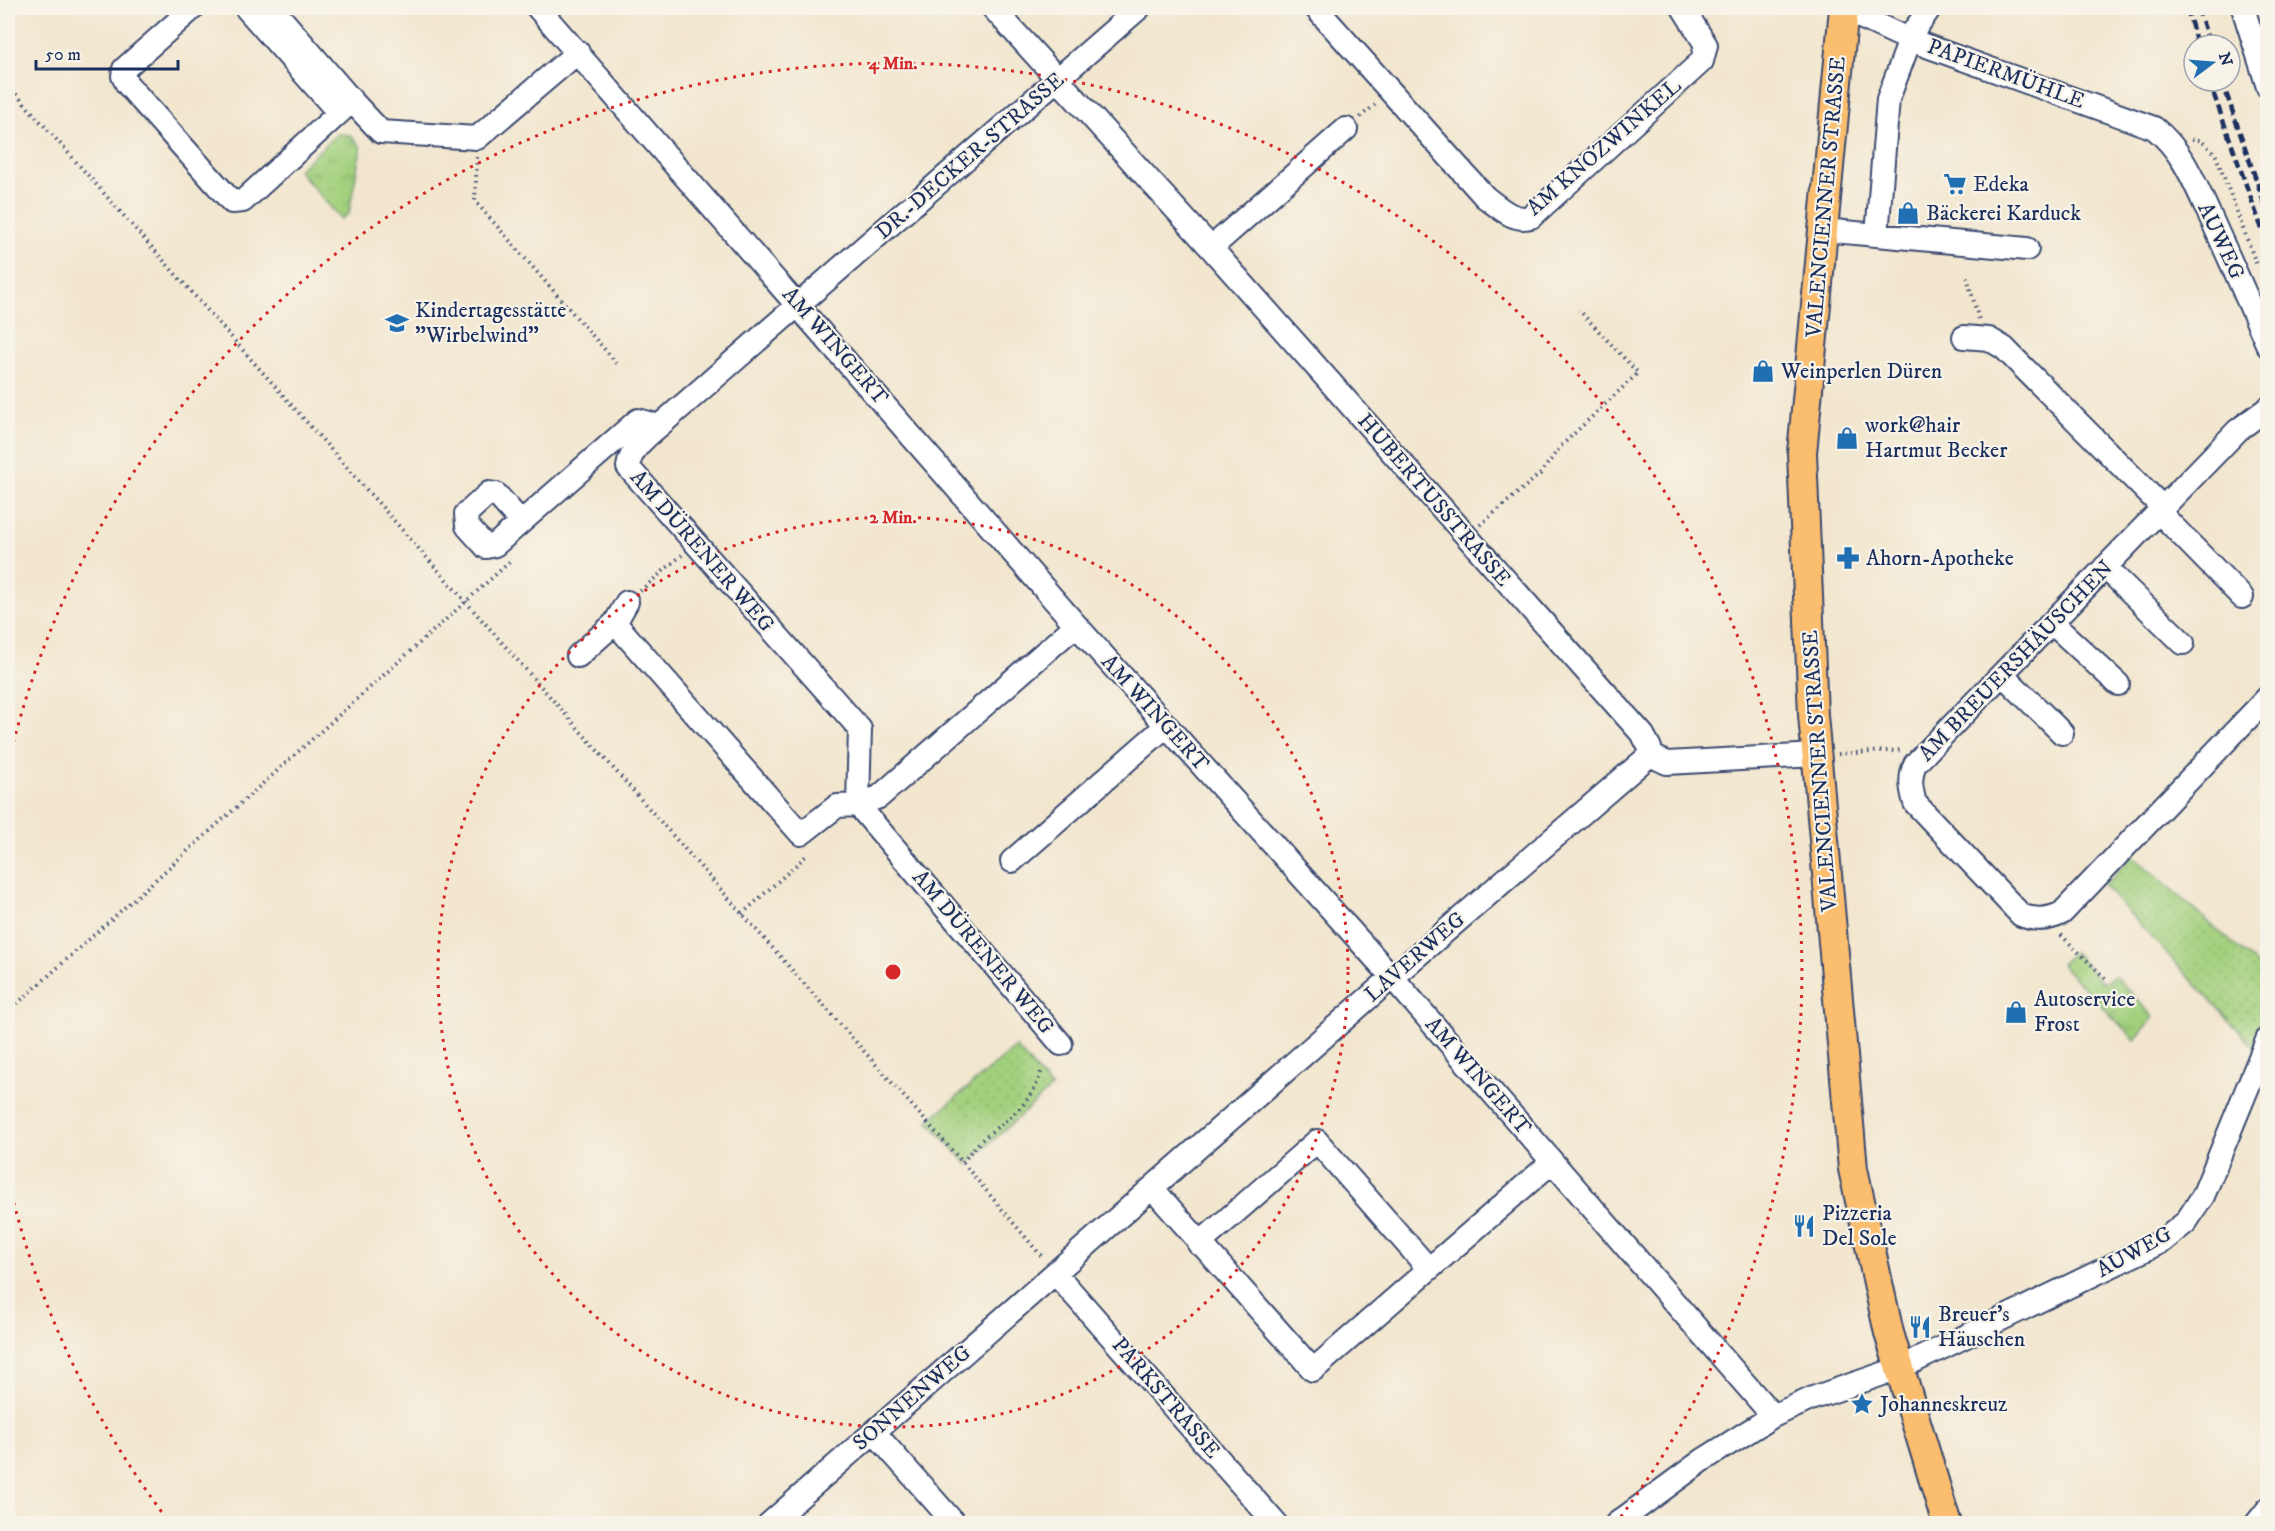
<svg xmlns="http://www.w3.org/2000/svg" width="2275" height="1531" font-family="'IM FELL DW Pica',serif">
<style>
.grass{fill:url(#grass-dots);stroke:#5e806e;stroke-width:1.5}
.park{fill:url(#park-tufts);stroke:#5e806e;stroke-width:1.5}
.lines{fill:none;stroke-linecap:round;stroke-linejoin:round}
.minor-casing{stroke:#3b4a6f;stroke-width:26}
.major-casing{stroke:#3b4a6f;stroke-width:32}
.path{stroke:#3b4a6f;stroke-width:4;stroke-dasharray:1.5 4.5;stroke-linecap:butt}
.minor{stroke:#fff;stroke-width:22}
.major{stroke:#fbbd6e;stroke-width:28}
.rail{stroke:#1b2f5e;stroke-width:4.5;stroke-dasharray:9 4.5;stroke-linecap:butt}
.ring{fill:none;stroke:#d62828;stroke-width:3;stroke-dasharray:3 6}
.labels{text-anchor:middle;dominant-baseline:central;stroke-width:4.5;stroke-linejoin:round;paint-order:stroke}
.street-label{font-size:22px;fill:#1b2f5e;stroke:#f7f3e8}
.poi-label{font-size:22px;fill:#1b2f5e;stroke:#f7f3e8;text-anchor:start}
.centre{fill:#d62828;stroke:#f7f3e8;stroke-width:3}
.ring-label{font-size:18px;text-anchor:middle;font-weight:bold;fill:#d62828;stroke:#f7f3e8;stroke-width:4.5;stroke-linejoin:round;paint-order:stroke}
</style>
<defs>
<pattern id="grass-dots" width="8" height="8" patternUnits="userSpaceOnUse" patternTransform="scale(1.5)"><rect width="8" height="8" fill="#a2d07d"/><path d="M2 2h.1M6 6h.1" fill="none" stroke="#8bb36e" stroke-width="1.8" stroke-linecap="round"/></pattern>
<pattern id="park-tufts" width="24" height="20" patternUnits="userSpaceOnUse" patternTransform="scale(1.5)"><rect width="24" height="20" fill="#a2d07d"/><path d="M3 7l-1-3M5 7V3M7 7l1-3M15 17l-1-3M17 17v-4M19 17l1-3" fill="none" stroke="#8bb36e"/></pattern>
</defs>
<rect width="100%" height="100%" fill="#f7f3e8"/>
<filter id="ink" filterUnits="userSpaceOnUse"><feTurbulence type="fractalNoise" baseFrequency=".0167" numOctaves="2"/><feDisplacementMap in="SourceGraphic" scale="12" xChannelSelector="R" yChannelSelector="G"/><feConvolveMatrix kernelMatrix="1 2 1 2 8 2 1 2 1" color-interpolation-filters="sRGB"/></filter>
<filter id="wash" filterUnits="userSpaceOnUse"><feTurbulence type="fractalNoise" baseFrequency=".008" numOctaves="4" result="noise"/><feDisplacementMap in="SourceGraphic" scale="24" xChannelSelector="R" yChannelSelector="G"/><feGaussianBlur stdDeviation="1.35" result="paint"/><feColorMatrix in="noise" values="0 0 0 0 0 0 0 0 0 0 0 0 0 0 0 0 0 1.4 0 .05"/><feComposite in="paint" operator="in"/></filter>
<g filter="url(#wash)">
<rect width="100%" height="100%" fill="#f2e6ce"/>
<path class="grass" d="M2132,855L2267,973V1018L2255,1048L2104,886Z
M1016,1047L1051,1088L967,1164L928,1121Z"/>
<path class="park" d="M337,134L350,135L361,147L349,213L341,219L298,170Z
M2074,952L2103,983L2115,976L2154,1017L2135,1040L2061,964Z"/>
</g>
<g filter="url(#ink)">
<g class="lines">
<g class="minor-casing">
<path id="minor" d="M193,8L124,69L123,76L127,84L232,202L243,201L352,101L381,132L477,138L578,52
M246,8L339,113
M272,8L352,101
M538,8L1076,625L1392,977L1773,1416
M993,8L1211,248L1643,735L1650,748V755
M1316,8L1485,197C1499,207 1513,222 1531,217L1702,61L1706,45L1683,8
M1841,8L1910,40L2154,128C2184,151 2196,187 2212,220C2231,262 2250,304 2268,346
M2243,8L2268,87
M1908,39L1930,8
M1823,230L2027,249
M1877,235L1888,99L1910,40
M1211,248L1346,129
M1964,337L1989,339L2004,348L2163,508
M2268,408L2238,430L1915,764C1909,778 1911,789 1915,803L2021,915C2035,921 2048,920 2062,913L2268,697
M2159,512L2242,597
M521,522L496,494L489,493L466,514L467,526L486,547L495,545L638,420L659,426
M2105,567L2183,643
M615,623L801,834L837,806L858,805L879,797L1076,625
M2052,623L2118,684
M578,656L615,623L627,602
M2002,674L2062,733
M1012,861L1166,726
M1061,1044L858,805L860,729L628,467C631,446 651,433 666,420L1139,8
M1152,1188L1313,1370L1552,1162
M1199,1244L1317,1141L1428,1268
M1055,1273L1276,1524
M874,1432L955,1524
M769,1524L1382,986L1650,755L1667,763L1816,755
M1616,1524L1703,1460L1773,1416L1813,1398L1900,1368L2163,1241L2186,1222L2203,1196L2268,1038
M2256,1524L2268,1509"/>
</g>
<g class="major-casing">
<path id="major" d="M1844,8L1802,453L1813,715L1853,1169L1889,1333L1947,1524"/>
</g>
<path class="path" d="M8,85L963,1163L1043,1258
M1360,117L1375,105
M2192,139L2200,140L2215,153L2257,266
M477,157L475,201L619,366
M1967,277L1979,320
M1480,525L1540,474L1561,446L1638,373L1579,310
M640,591L682,555
M1838,754L1903,750
M742,914L806,856L805,853
M2061,935L2106,979
M8,1012L512,560
M963,1163C986,1124 1027,1120 1041,1072"/>
<use href="#minor" class="minor"/>
<use href="#major" class="major"/>
<path class="rail" d="M2187,8L2197,45
M2198,8L2210,45
M2209,81L2268,246
M2222,81L2268,214"/>
</g>
</g>
<g class="ring">
<circle cx="893" cy="972" r="455"/>
<path d="M167 1519A909 909 0 0 1 9 1184M9 760A909 909 0 1 1 1619 1519"/>
</g>
<defs>
<g id="supermarket-bare" transform="scale(1.8)"><path d="M-6-5.5h2.5l.6 2H6L4.5 2H-2.5L-4.4-4H-6ZM-1.5 3.2a1.3 1.3 0 1 0 .1 0ZM3 3.2a1.3 1.3 0 1 0 .1 0Z" fill="#1f6fb2" stroke="#f7f3e8" stroke-width="2.5" paint-order="stroke"/></g>
<g id="shop-bare" transform="scale(1.8)"><path d="M-5-2.5h2.3a2.7 3.5 0 0 1 5.4 0H5L5.5 6h-11ZM-1.5-2.5h3a1.5 2.3 0 0 0-3 0Z" fill="#1f6fb2" stroke="#f7f3e8" stroke-width="2.5" paint-order="stroke"/></g>
<g id="school-bare" transform="scale(1.8)"><path d="M0-5L7-2L0 1L-7-2ZM-4 1L0 2.5L4 1V4Q0 6-4 4Z" fill="#1f6fb2" stroke="#f7f3e8" stroke-width="2.5" paint-order="stroke"/></g>
<g id="pharmacy-bare" transform="scale(1.8)"><path d="M-2-6h4v4h4v4h-4v4h-4v-4h-4v-4h4Z" fill="#1f6fb2" stroke="#f7f3e8" stroke-width="2.5" paint-order="stroke"/></g>
<g id="restaurant-bare" transform="scale(1.8)"><path d="M-5-6h1v4h1v-4h1v4h1v-4h1v5L-1.5 .5V6h-2V.5L-5-1ZM5-6V6H3V1.5H1.5Q1.5-4 5-6Z" fill="#1f6fb2" stroke="#f7f3e8" stroke-width="2.5" paint-order="stroke"/></g>
<g id="sight-bare" transform="scale(1.8)"><path d="M0-6L1.8-2.2L6-1.7L2.9 1.2L3.7 5.4L0 3.3L-3.7 5.4L-2.9 1.2L-6-1.7L-1.8-2.2Z" fill="#1f6fb2" stroke="#f7f3e8" stroke-width="2.5" paint-order="stroke"/></g>
</defs>
<g fill-rule="evenodd">
<use href="#supermarket-bare" x="1955" y="184"/>
<use href="#shop-bare" x="1908" y="213"/>
<use href="#school-bare" x="397" y="323"/>
<use href="#shop-bare" x="1763" y="371"/>
<use href="#shop-bare" x="1847" y="438"/>
<use href="#pharmacy-bare" x="1848" y="558"/>
<use href="#shop-bare" x="2016" y="1012"/>
<use href="#restaurant-bare" x="1804" y="1226"/>
<use href="#restaurant-bare" x="1920" y="1327"/>
<use href="#sight-bare" x="1862" y="1404"/>
</g>
<g class="labels">
<g class="street-label">
<text transform="translate(2006 74) rotate(20)">PAPIERMÜHLE</text>
<text transform="translate(1604 147) rotate(-41)">AM KNOZWINKEL</text>
<text transform="translate(970 156) rotate(-41)">DR.-DECKER-STRASSE</text>
<text transform="translate(1826 197) rotate(-85)">VALENCIENNER STRASSE</text>
<text transform="translate(2221 241) rotate(65)">AUWEG</text>
<text transform="translate(835 346) rotate(49)">AM WINGERT</text>
<text transform="translate(1434 500) rotate(49)">HUBERTUSSTRASSE</text>
<text transform="translate(702 551) rotate(49)">AM DÜRENER WEG</text>
<text transform="translate(2016 661) rotate(-46)">AM BREUERSHÄUSCHEN</text>
<text transform="translate(1155 713) rotate(48)">AM WINGERT</text>
<text transform="translate(1820 771) rotate(-94)">VALENCIENNER STRASSE</text>
<text transform="translate(983 952) rotate(50)">AM DÜRENER WEG</text>
<text transform="translate(1415 957) rotate(-41)">LAVERWEG</text>
<text transform="translate(1478 1076) rotate(49)">AM WINGERT</text>
<text transform="translate(2134 1252) rotate(-29)">AUWEG</text>
<text transform="translate(912 1398) rotate(-41)">SONNENWEG</text>
<text transform="translate(1166 1398) rotate(49)">PARKSTRASSE</text>
</g>
<g class="poi-label">
<text x="1973" y="184">Edeka</text>
<text x="1926" y="213">Bäckerei Karduck</text>
<text x="415" y="310">Kindertagesstätte<tspan x="415" dy="25">"Wirbelwind"</tspan></text>
<text x="1781" y="371">Weinperlen Düren</text>
<text x="1865" y="425">work@hair<tspan x="1865" dy="25">Hartmut Becker</tspan></text>
<text x="1866" y="558">Ahorn-Apotheke</text>
<text x="2034" y="999">Autoservice<tspan x="2034" dy="25">Frost</tspan></text>
<text x="1822" y="1213">Pizzeria<tspan x="1822" dy="25">Del Sole</tspan></text>
<text x="1938" y="1314">Breuer's<tspan x="1938" dy="25">Häuschen</tspan></text>
<text x="1880" y="1404">Johanneskreuz</text>
</g>
</g>
<circle cx="893" cy="972" r="9" class="centre"/>
<g class="ring-label">
<text x="893" y="69">4 Min.</text>
<text x="893" y="523">2 Min.</text>
</g>
<rect width="2275" height="1531" fill="none" stroke="#f7f3e8" stroke-width="30"/>
<g transform="translate(2212 63) rotate(74)"><circle r="28" fill="#f7f3e8" stroke="#9fa5b1" stroke-width="1.5"/>
<path d="M0-4.5L10 22L0 15L-10 22Z" fill="#1f6fb2"/>
<text y="-9" font-size="16" font-weight="bold" text-anchor="middle" fill="#1b2f5e">N</text>
</g>
<path d="M36 60v9h142v-9" fill="none" stroke="#1b2f5e" stroke-width="3"/>
<text x="45" y="60" font-size="18" fill="#1b2f5e" stroke="#f7f3e8" stroke-width="4.5" paint-order="stroke">50 m</text>
</svg>
